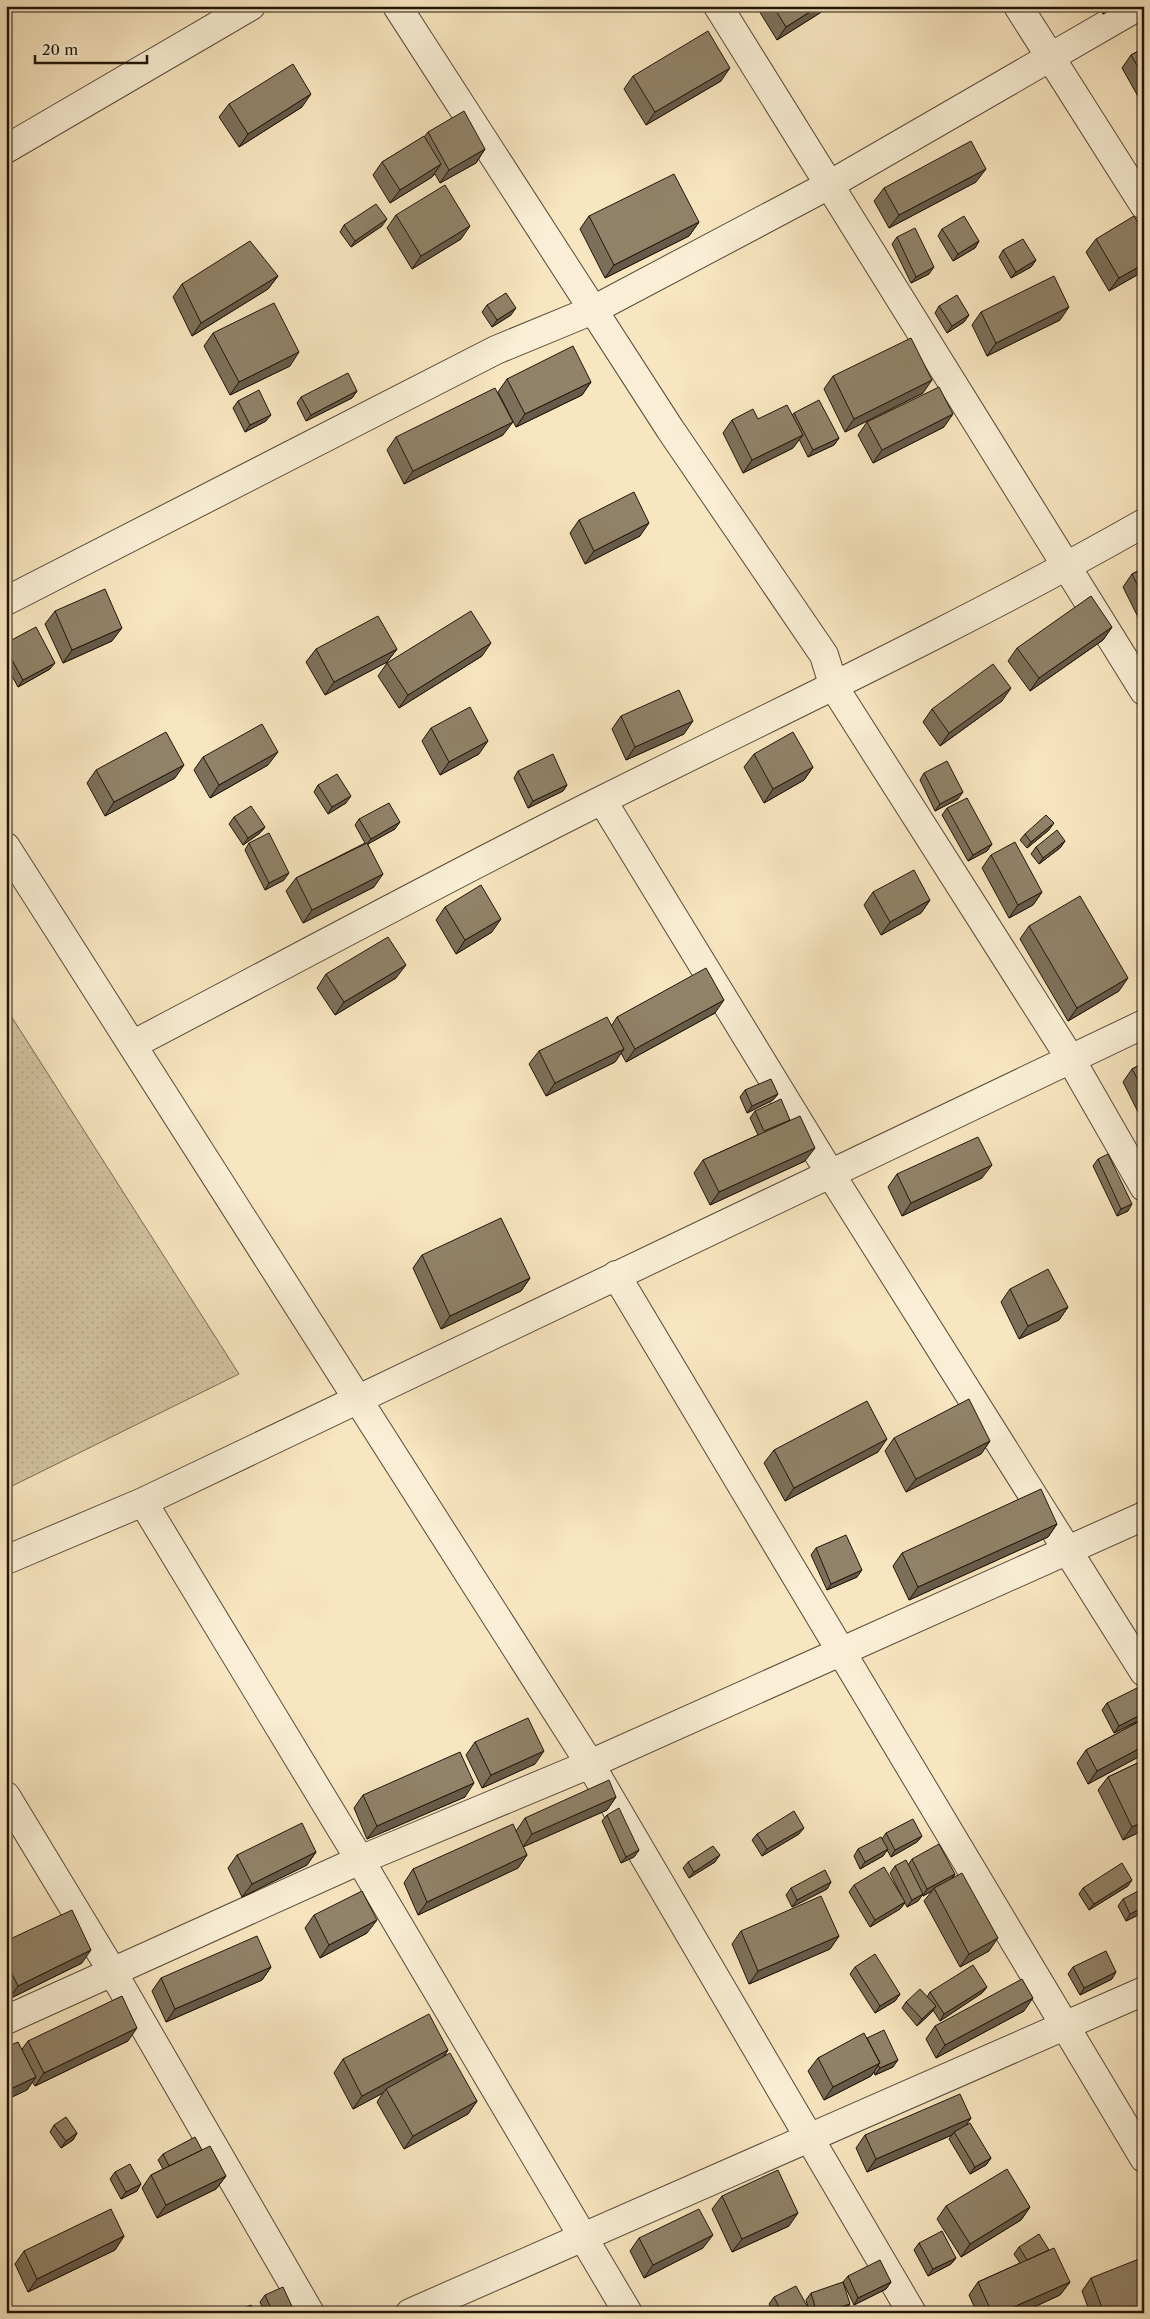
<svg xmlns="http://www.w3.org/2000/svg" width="1150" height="2319" font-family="'Libre Caslon Text',serif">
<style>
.park{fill:url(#park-dots);stroke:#7a6c56}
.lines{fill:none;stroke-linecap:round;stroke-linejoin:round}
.minor-casing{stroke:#574a38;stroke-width:30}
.minor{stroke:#faefd6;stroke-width:28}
.wall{fill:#7d705a;stroke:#21160a}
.shaded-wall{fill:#665b4a;stroke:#21160a}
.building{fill:#918269;stroke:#21160a}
</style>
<defs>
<pattern id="park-dots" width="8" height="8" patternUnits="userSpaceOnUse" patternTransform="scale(1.25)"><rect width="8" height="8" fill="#d3c3a1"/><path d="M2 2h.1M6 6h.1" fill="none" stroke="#b5a789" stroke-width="1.8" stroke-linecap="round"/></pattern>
</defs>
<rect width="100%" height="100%" fill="#f8e6c0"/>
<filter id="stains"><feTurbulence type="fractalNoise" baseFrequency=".004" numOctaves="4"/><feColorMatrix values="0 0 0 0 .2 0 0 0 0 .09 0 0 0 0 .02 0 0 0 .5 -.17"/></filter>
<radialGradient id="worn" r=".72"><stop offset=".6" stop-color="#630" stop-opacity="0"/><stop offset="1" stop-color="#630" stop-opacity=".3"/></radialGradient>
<path class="park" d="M6,1008L239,1374L6,1489Z"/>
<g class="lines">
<g class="minor-casing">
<path id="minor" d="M397,6L670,429L824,655L834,687L1070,1058L1144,1187
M718,6L1144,691
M1018,6L1144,205
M6,149L251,6
M6,601L496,350L593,310L829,185L1139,6
M602,800L830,1173L1144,1672
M6,847L590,1764L912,2313
M132,1045C289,963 445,878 604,799C785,709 968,623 1144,523
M616,1275L1144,2158
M143,1502L360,1860L628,2313
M6,1560L143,1502L1144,1024
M6,1796L112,1971L310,2313
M6,2020L360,1860L590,1764L1144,1516
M410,2313L1144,1991"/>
</g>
<use href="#minor" class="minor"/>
</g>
<path class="wall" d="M756,6H831L777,40Z
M1099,6H1118L1103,14Z
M1144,48V96L1139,98L1122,68L1131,55Z
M633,76L721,81L646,125L624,89Z
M229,104L302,107L239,147L219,117Z
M428,132L485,149L476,163L440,183L435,174L432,177L390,203L373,175L382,162L424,137Z
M976,182L889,228L874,201L884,188Z
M396,215L461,239L412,269L387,228Z
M589,216L699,222L689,236L605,278L580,229Z
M344,225L382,226L351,247L340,232Z
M942,229L979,241L975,248L953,261L938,236Z
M897,237L929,274L911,283L892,244Z
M1096,239L1144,271L1109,291L1086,252Z
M1003,250L1036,260L1031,267L1011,278L999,257Z
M278,276L268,289L192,336L173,297L182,284Z
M487,305L511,315L492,327L482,312Z
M939,306L969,315L964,322L947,333L935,313Z
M981,312L1060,320L987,356L972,325Z
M213,333L290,366L230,395L204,346Z
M833,376L923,393L845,432L824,389Z
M507,379L591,382L582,395L516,427L498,392Z
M357,391L352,398L306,421L297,403L301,397Z
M238,401L266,421L245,432L233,408Z
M794,413L839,438L834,445L808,457L799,439L793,448L743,473L723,433L732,420L758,419L792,415Z
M867,422L944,427L873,463L858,435Z
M503,435L404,484L387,450L396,437Z
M579,520L640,536L585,564L570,533Z
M1144,568V629L1123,587L1132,574Z
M55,611L112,641L63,663L45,624Z
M1112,627L1103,640L1030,691L1008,661L1017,648Z
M6,643L50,669L18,687L6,665Z
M316,649H397L387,662L325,695L306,662Z
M482,656L399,708L378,676L387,663Z
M1002,701L940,746L923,722L932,709Z
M621,716L684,734L626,760L612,729Z
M431,728L479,754L440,775L422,741Z
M754,754L813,767L804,780L764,803L744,767Z
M203,757L268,765L210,798L194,770Z
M96,770L175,778L105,816L87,783Z
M518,771L567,785L563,791L528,808L514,778Z
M924,773L958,799L935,811L920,780Z
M318,785L346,803L328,814L314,792Z
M947,808L992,844L987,851L968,861L942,815Z
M234,817L265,827L260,833L243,845L229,824Z
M359,819L395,829L368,844L374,887L303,923L286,891L296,878L365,843L355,825Z
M1049,830L1027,848L1020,840L1025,834Z
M1065,841L1060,848L1039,864L1031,854L1036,847Z
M249,843L284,880L265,890L245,850Z
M991,855L1042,892L1033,905L1009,918L982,868Z
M873,892L930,900L921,913L881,935L864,905Z
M445,907L492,932L456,954L436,920Z
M1029,926L1119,991L1068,1021L1020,939Z
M326,974L396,978L335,1015L317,988Z
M715,1013L626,1062L621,1053L615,1062L546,1096L529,1064L539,1051L612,1025L617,1017Z
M1144,1063V1116L1141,1118L1123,1082L1132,1069Z
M745,1090L778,1094L773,1100L747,1113L740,1097Z
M755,1111L790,1120L805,1161L710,1205L694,1173L703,1160L758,1135L750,1118Z
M1098,1159L1128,1211L1117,1216L1093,1166Z
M897,1174L982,1178L902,1216L888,1187Z
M422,1255L530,1278L521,1291L441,1329L413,1268Z
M1010,1289L1068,1307L1059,1320L1019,1339L1001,1302Z
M894,1438L990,1441L981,1454L906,1492L885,1451Z
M774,1450L878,1452L785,1501L764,1463Z
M1057,1524L1048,1537L909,1600L893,1566L902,1553Z
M816,1548L857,1577L827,1590L811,1555Z
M1107,1703L1144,1718L1114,1733L1102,1710Z
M1144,1719V1754L1088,1784L1077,1763L1086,1750Z
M475,1742L535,1764L482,1788L466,1755Z
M1144,1760V1830L1123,1840L1098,1790L1108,1777Z
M363,1795L465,1797L367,1839L354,1808Z
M616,1797L607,1810L523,1847L527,1855L518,1868L418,1915L404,1883L413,1869L516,1831L525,1818Z
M607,1815L639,1850L634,1857L621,1863L602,1821Z
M886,1833L922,1836L917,1842L891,1857L887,1850L883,1856L860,1869L854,1856L858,1849L882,1839Z
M757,1834H799L762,1856L752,1840Z
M316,1852L307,1865L242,1897L228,1868L237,1855Z
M912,1859L955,1874L953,1878L989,1951L960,1967L924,1901L932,1891L923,1896L922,1895L918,1901L907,1907L905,1903L900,1909L870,1927L849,1892L854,1885L904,1901L890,1873L895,1866L908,1865Z
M688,1862H715L689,1878L683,1868Z
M831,1882L827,1889L792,1907L786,1895L791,1888Z
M1128,1886L1089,1910L1079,1894L1083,1888Z
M1123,1899L1144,1912L1126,1921L1118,1906Z
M314,1915L367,1933L320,1958L305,1928Z
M741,1931L839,1936L830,1949L749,1984L732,1944Z
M6,1941L82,1963L9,1999L8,1997L6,1999Z
M271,1967L262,1980L166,2022L152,1991L161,1978Z
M855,1967L900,1994L895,2001L875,2013L850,1974Z
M1073,1967L1112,1979L1080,1995L1068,1974Z
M987,1987L982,1993L940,2021L933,2010L931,2013L917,2026L902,2008L906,2002L927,1997L930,1992Z
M1024,2011L936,2058L926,2039L935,2026Z
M867,2038L893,2067L875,2075L874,2072L871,2076L824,2100L808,2071L818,2058Z
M28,2041H128L35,2086L32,2082L27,2090L22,2049Z
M448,2050L445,2055L477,2101L468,2114L404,2149L377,2102L383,2093L353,2109L334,2073L343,2059Z
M971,2118L966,2125L991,2158L986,2165L970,2174L949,2139L952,2135L867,2172L856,2148L865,2135Z
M54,2125L77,2133L73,2140L61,2148L50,2132Z
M202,2150L226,2176L216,2189L157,2218L142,2188L151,2175L163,2169L158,2160L163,2154Z
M115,2172L137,2191L121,2199L110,2179Z
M722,2196L789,2226L732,2252L712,2209Z
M946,2206L1030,2207L1021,2220L961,2257L937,2219Z
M124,2236L115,2250L28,2292L15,2264L24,2251Z
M639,2238L703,2248L644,2278L630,2251Z
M919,2243L956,2258L951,2264L928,2276L914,2250Z
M1019,2247L1070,2282L1060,2295L1021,2313H977L969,2295L978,2282L1020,2263L1014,2254Z
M848,2276L891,2282L886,2289L854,2305L843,2282Z
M1091,2278L1144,2313H1090L1082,2291Z
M811,2293L845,2311L839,2313H774L769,2304L774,2297L809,2310L806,2300Z
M265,2295L295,2313H265L260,2302Z"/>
<path class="shaded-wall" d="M819,6H831L777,40L786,27Z
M1108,6H1118L1103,14Z
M730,68L721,81L646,125L655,112Z
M1144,91V96L1139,98Z
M311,94L302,107L239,147L248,134Z
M485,149L476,163L440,183L449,170Z
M441,164L432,177L390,203L400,190Z
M986,169L976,182L889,228L899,215Z
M387,219L382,226L351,247L355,241Z
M699,222L689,236L605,278L614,265Z
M470,226L461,239L412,269L421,256Z
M979,241L975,248L953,261L958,254Z
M1036,260L1031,267L1011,278L1016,272Z
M1144,264V271L1109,291L1119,278Z
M934,267L929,274L911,283L916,277Z
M278,276L268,289L192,336L201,323Z
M1069,307L1060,320L987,356L996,343Z
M516,308L511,315L492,327L497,320Z
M969,315L964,322L947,333L952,326Z
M299,352L290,366L230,395L239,382Z
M932,380L923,393L845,432L854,419Z
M591,382L582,395L516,427L525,414Z
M357,391L352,398L306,421L311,415Z
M953,414L944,427L873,463L882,450Z
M271,415L266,421L245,432L250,425Z
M513,422L503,435L404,484L413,471Z
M803,435L793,448L743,473L752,460Z
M839,438L834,445L808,457L813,450Z
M649,523L640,536L585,564L594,551Z
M1112,627L1103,640L1030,691L1039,678Z
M122,628L112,641L63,663L72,650Z
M491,643L482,656L399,708L408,695Z
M397,649L387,662L325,695L334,682Z
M55,663L50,669L18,687L23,680Z
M1011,688L1002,701L940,746L949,733Z
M693,721L684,734L626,760L635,747Z
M488,741L479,754L440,775L449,762Z
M278,752L268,765L210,798L219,785Z
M184,765L175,778L105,816L114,802Z
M813,767L804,780L764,803L773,789Z
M567,785L563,791L528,808L533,801Z
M963,792L958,799L935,811L940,804Z
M351,796L346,803L328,814L332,807Z
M400,822L395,829L366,845L371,839Z
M1054,823L1049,830L1027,848L1031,842Z
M265,827L260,833L243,845L248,838Z
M1065,841L1060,848L1039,864L1043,858Z
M992,844L987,851L968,861L973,855Z
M289,873L284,880L265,890L269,883Z
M383,874L374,887L303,923L312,910Z
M1042,892L1033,905L1009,918L1018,905Z
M930,900L921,913L881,935L890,922Z
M501,919L492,932L456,954L465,940Z
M406,965L396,978L335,1015L344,1002Z
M1128,978L1119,991L1068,1021L1077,1008Z
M724,1000L715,1013L626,1062L635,1049Z
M624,1049L615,1062L546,1096L555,1083Z
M778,1094L773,1100L747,1113L752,1106Z
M815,1148L805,1161L710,1205L719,1192Z
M992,1165L982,1178L902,1216L911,1203Z
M1132,1204L1128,1211L1117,1216L1121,1209Z
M530,1278L521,1291L441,1329L450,1316Z
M1068,1307L1059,1320L1019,1339L1028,1326Z
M887,1439L878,1452L785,1501L794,1488Z
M990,1441L981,1454L906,1492L916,1479Z
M1057,1524L1048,1537L909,1600L918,1587Z
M862,1570L857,1577L827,1590L831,1584Z
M1144,1713V1718L1114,1733L1119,1726Z
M1144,1746V1754L1088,1784L1097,1771Z
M544,1751L535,1764L482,1788L491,1775Z
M474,1783L465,1797L367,1839L377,1826Z
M616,1797L607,1810L523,1847L532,1834Z
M1144,1821V1830L1123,1840L1132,1827Z
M804,1828L799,1834L762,1856L767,1849Z
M922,1836L917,1842L891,1857L895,1850Z
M888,1849L883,1856L860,1869L865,1862Z
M639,1850L634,1857L621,1863L626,1857Z
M316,1852L307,1865L242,1897L252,1884Z
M527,1855L518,1868L418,1915L427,1902Z
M720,1855L715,1862L689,1878L694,1872Z
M955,1874L950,1881L934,1888L932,1891L923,1896L927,1889Z
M1132,1880L1128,1886L1089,1910L1094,1904Z
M831,1882L827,1889L792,1907L797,1900Z
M923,1894L918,1901L907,1907L912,1900Z
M905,1902L900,1909L870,1927L875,1920Z
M1144,1907V1912L1126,1921L1130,1914Z
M377,1920L367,1933L320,1958L329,1945Z
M839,1936L830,1949L749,1984L758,1971Z
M998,1938L989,1951L960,1967L969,1954Z
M91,1950L82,1963L9,1999L18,1986Z
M271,1967L262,1980L166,2022L175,2009Z
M1116,1972L1112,1979L1080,1995L1084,1988Z
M987,1987L982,1993L940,2021L944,2014Z
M900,1994L895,2001L875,2013L880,2006Z
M1033,1998L1024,2011L936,2058L945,2045Z
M936,2006L931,2013L917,2026L922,2019Z
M137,2028L128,2041L35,2086L44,2073Z
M448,2050L439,2063L386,2089L383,2093L353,2109L362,2096Z
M898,2060L893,2067L875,2075L880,2068Z
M880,2063L871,2076L824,2100L833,2087Z
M36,2077L27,2090L6,2100V2091Z
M477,2101L468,2114L404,2149L413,2136Z
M971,2118L962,2131L954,2132L952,2135L867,2172L876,2159Z
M77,2133L73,2140L61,2148L66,2141Z
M991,2158L986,2165L970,2174L975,2167Z
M226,2176L216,2189L157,2218L166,2205Z
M141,2184L137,2191L121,2199L126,2192Z
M1030,2207L1021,2220L961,2257L970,2244Z
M798,2213L789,2226L732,2252L742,2239Z
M713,2235L703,2248L644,2278L653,2265Z
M124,2236L115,2250L28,2292L37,2279Z
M956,2258L951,2264L928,2276L933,2269Z
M891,2282L886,2289L854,2305L858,2298Z
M1070,2282L1060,2295L1021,2313H1000Z
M850,2304L845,2311L839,2313H823Z
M1144,2307V2313H1129Z"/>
<path class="building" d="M773,6H819L786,27Z
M708,31L730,68L655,112L633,76Z
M1144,48V77L1131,55Z
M293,64L311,94L248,134L229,104Z
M464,111L485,149L449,170L428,132Z
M424,136L441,164L400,190L382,162Z
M971,141L986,169L899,215L884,188Z
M674,174L699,222L614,265L589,216Z
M445,185L470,226L421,256L396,215Z
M376,204L387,219L355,241L344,225Z
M964,216L979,241L958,254L942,229Z
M1134,216L1144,233V264L1119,278L1096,239Z
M915,228L934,267L916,277L897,237Z
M1023,239L1036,260L1016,272L1003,250Z
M250,241L278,276L201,323L182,284Z
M1054,276L1069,307L996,343L981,312Z
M506,293L516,308L497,320L487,305Z
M957,295L969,315L952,326L939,306Z
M274,303L299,352L239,382L213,333Z
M911,338L932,380L854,419L833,376Z
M573,346L591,382L525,414L507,379Z
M348,373L357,391L311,415L301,397Z
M939,387L953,414L882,450L867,422Z
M495,388L513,422L413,471L396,437Z
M259,390L271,415L250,425L238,401Z
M819,400L839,438L813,450L794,413Z
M787,405L803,435L752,460L732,420L753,409L758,419Z
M634,492L649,523L594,551L579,520Z
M1144,568V598L1132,574Z
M105,589L122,628L72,650L55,611Z
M1091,596L1112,627L1039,678L1017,648Z
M471,611L491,643L408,695L387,663Z
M378,616L397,649L334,682L316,649Z
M36,627L55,663L23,680L6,649V643Z
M993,664L1011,688L949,733L932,709Z
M679,690L693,721L635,747L621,716Z
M470,707L488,741L449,762L431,728Z
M262,724L278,752L219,785L203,757Z
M166,732L184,765L114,802L96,770Z
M793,732L813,767L773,789L754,754Z
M553,754L567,785L533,801L518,771Z
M947,761L963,792L940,804L924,773Z
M337,774L351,796L332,807L318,785Z
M967,798L992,844L973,855L947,808Z
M389,803L400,822L371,839L359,819Z
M251,806L265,827L248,838L234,817Z
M1046,815L1054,823L1031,842L1025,834Z
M1057,830L1065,841L1043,858L1036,847Z
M269,833L289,873L269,883L249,843Z
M1015,842L1042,892L1018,905L991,855Z
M367,843L383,874L312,910L296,878Z
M914,870L930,900L890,922L873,892Z
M481,885L501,919L465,940L445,907Z
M1080,896L1128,978L1077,1008L1029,926Z
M388,937L406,965L344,1002L326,974Z
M706,968L724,1000L635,1049L617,1017Z
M607,1017L624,1049L555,1083L539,1051Z
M1144,1063V1091L1132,1069Z
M771,1079L778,1094L752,1106L745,1090Z
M781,1099L790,1120L764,1131L755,1111Z
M800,1116L815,1148L719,1192L703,1160Z
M978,1137L992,1165L911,1203L897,1174Z
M1108,1154L1132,1204L1121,1209L1098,1159Z
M501,1218L530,1278L450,1316L422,1255Z
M1048,1269L1068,1307L1028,1326L1010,1289Z
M969,1399L990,1441L916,1479L894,1438Z
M867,1401L887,1439L794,1488L774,1450Z
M1041,1489L1057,1524L918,1587L902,1553Z
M846,1535L862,1570L831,1584L816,1548Z
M1143,1685L1144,1686V1713L1119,1726L1107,1703Z
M528,1718L544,1751L491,1775L475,1742Z
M1144,1719V1746L1097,1771L1086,1750Z
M460,1752L474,1783L377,1826L363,1795Z
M1144,1760V1821L1132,1827L1108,1777Z
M609,1780L616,1797L532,1834L525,1818Z
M619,1808L639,1850L626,1857L607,1815Z
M794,1811L804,1828L767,1849L757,1834Z
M913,1819L922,1836L895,1850L886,1833Z
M302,1823L316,1852L252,1884L237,1855Z
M513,1824L527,1855L427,1902L413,1869Z
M881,1837L888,1849L865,1862L858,1849Z
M939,1844L955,1874L927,1889L912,1859Z
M713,1846L720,1855L694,1872L688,1862Z
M906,1860L923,1894L912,1900L895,1866Z
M1122,1863L1132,1880L1094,1904L1083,1888Z
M884,1867L905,1902L875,1920L854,1885Z
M825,1870L831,1882L797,1900L791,1888Z
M962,1873L998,1938L969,1954L934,1888Z
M1144,1888V1907L1130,1914L1123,1899Z
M362,1891L377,1920L329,1945L314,1915Z
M821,1896L839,1936L758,1971L741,1931Z
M72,1910L91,1950L18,1986L6,1962V1941Z
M257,1936L271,1967L175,2009L161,1978Z
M1106,1951L1116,1972L1084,1988L1073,1967Z
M875,1954L900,1994L880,2006L855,1967Z
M973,1965L987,1987L944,2014L930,1992Z
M1022,1979L1033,1998L945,2045L935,2026Z
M6,1987L10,1993L6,1995Z
M920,1989L936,2006L922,2019L906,2002Z
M122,1996L137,2028L44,2073L28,2041Z
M429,2014L448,2050L362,2096L343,2059Z
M884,2030L898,2060L880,2068L878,2065L880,2063L867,2038Z
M864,2033L880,2063L833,2087L818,2058Z
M18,2042L36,2077L6,2091V2047Z
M450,2053L477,2101L413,2136L386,2089Z
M960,2094L971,2118L876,2159L865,2135Z
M66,2117L77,2133L66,2141L54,2125Z
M970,2123L991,2158L975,2167L954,2132Z
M195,2137L202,2150L169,2166L163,2154Z
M210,2146L226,2176L166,2205L151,2175Z
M130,2164L141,2184L126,2192L115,2172Z
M1007,2169L1030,2207L970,2244L946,2206Z
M778,2170L798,2213L742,2239L722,2196Z
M111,2209L124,2236L37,2279L24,2251Z
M699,2209L713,2235L653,2265L639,2238Z
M942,2231L956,2258L933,2269L919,2243Z
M1039,2234L1049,2250L1027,2260L1019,2247Z
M1054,2248L1070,2282L1000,2313H992L978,2282Z
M1144,2257V2307L1129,2313H1104L1091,2278Z
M880,2260L891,2282L858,2298L848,2276Z
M843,2282L850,2304L823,2313H817L811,2293Z
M796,2286L811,2313H782L774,2297Z
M283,2287L295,2313H273L265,2295Z
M251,2305L255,2313H233Z"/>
<rect width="1150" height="2319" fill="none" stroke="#f8e6c0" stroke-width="25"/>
<rect x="8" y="8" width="1135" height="2304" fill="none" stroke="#21160a" stroke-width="2.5"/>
<rect x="12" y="12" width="1125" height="2294" fill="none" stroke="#21160a"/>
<path d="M35 55v8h112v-8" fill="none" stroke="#21160a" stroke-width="2.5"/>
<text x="42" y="55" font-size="15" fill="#21160a" stroke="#faefd6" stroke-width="4" paint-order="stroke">20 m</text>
<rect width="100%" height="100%" filter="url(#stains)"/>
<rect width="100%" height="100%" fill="url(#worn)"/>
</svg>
